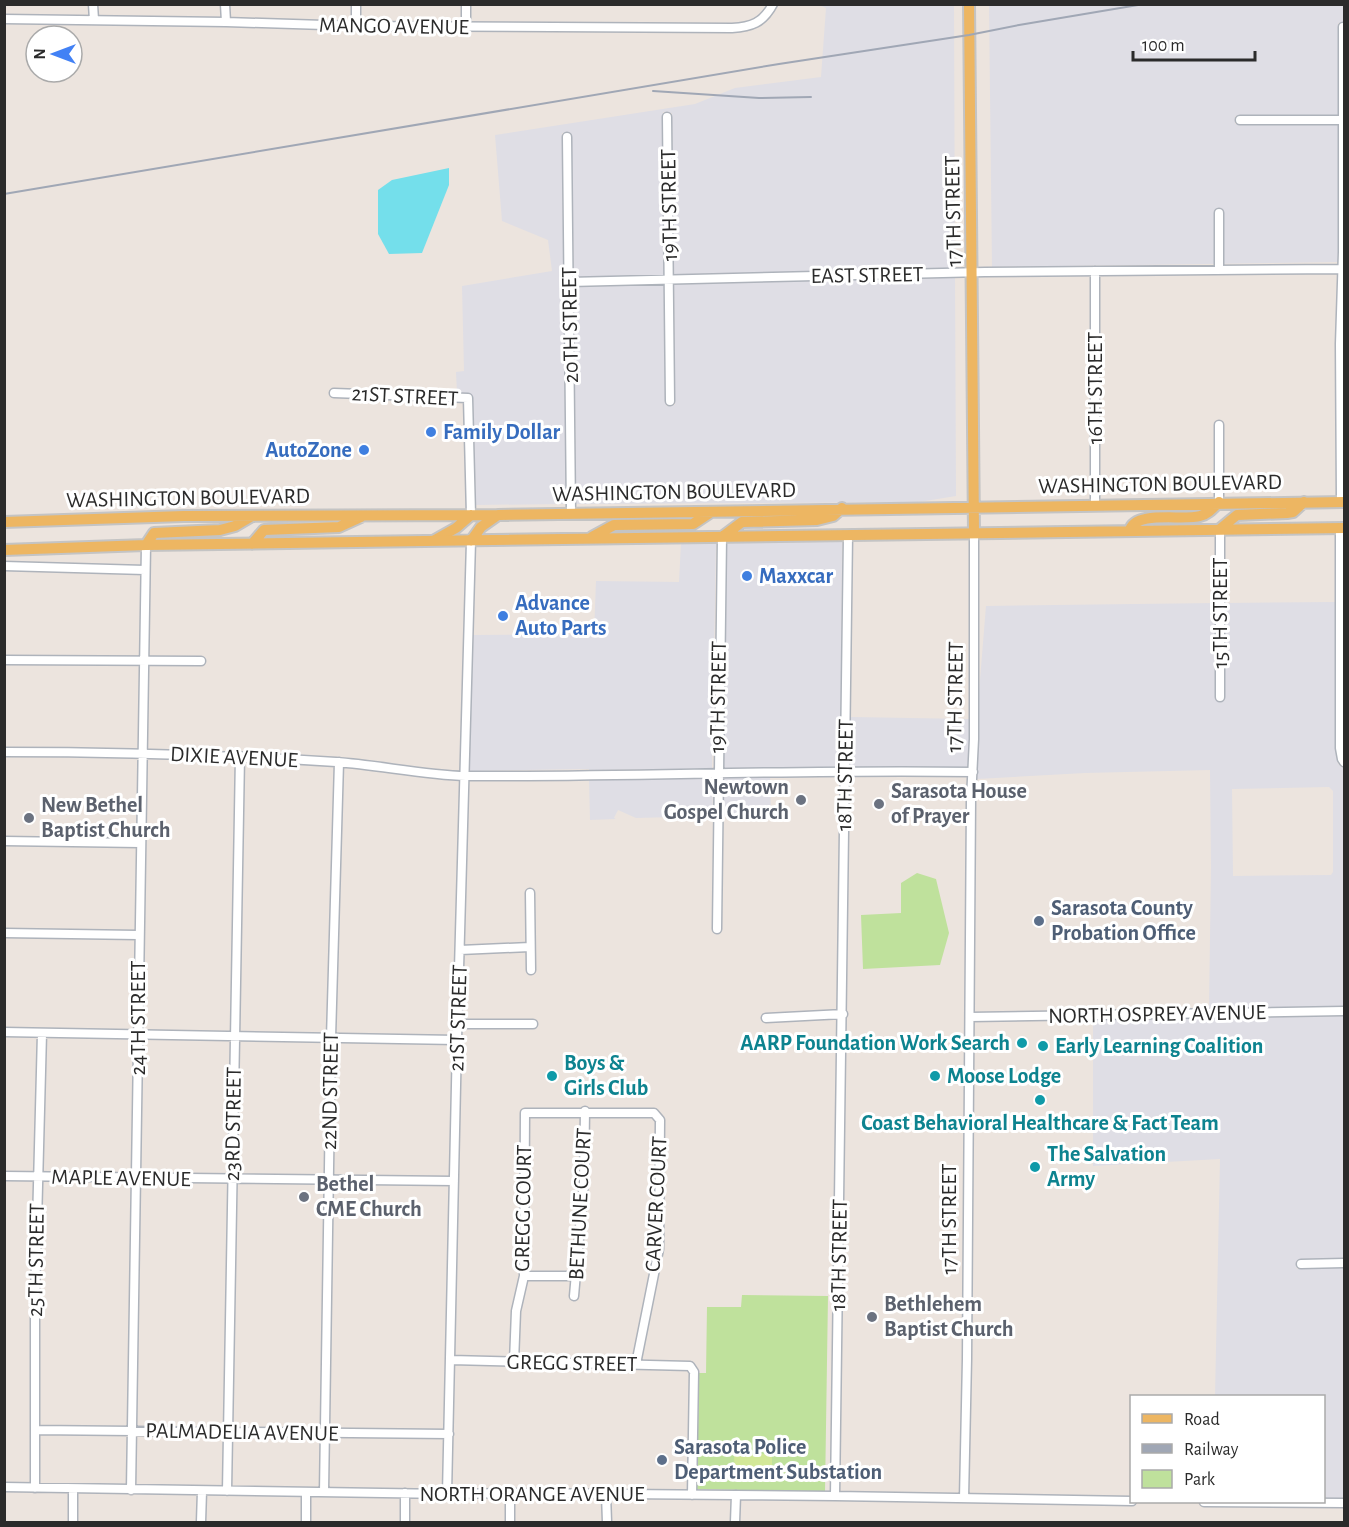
<svg xmlns="http://www.w3.org/2000/svg" width="1349" height="1527" font-family="'Alegreya Sans',sans-serif">
<style>
.industrial{fill:#dfdee5;fill-rule:evenodd}
.green{fill:#bfe19c}
.pitch{fill:#d3e898}
.water{fill:#74dfeb}
.lines{fill:none;stroke-linecap:round;stroke-linejoin:round}
.minor-casing{stroke:#aeb3bb;stroke-width:11}
.major-casing{stroke:#c4c4c4;stroke-width:14}
.minor{stroke:#fff;stroke-width:8}
.major{stroke:#edb662;stroke-width:10}
.rail{stroke:#a0a7b5;stroke-width:2}
.shop-dot{fill:#3f7fe0;stroke:#fff;stroke-width:2}
.worship-dot{fill:#6b7280;stroke:#fff;stroke-width:2}
.service-dot{fill:#5c6f8a;stroke:#fff;stroke-width:2}
.culture-dot{fill:#0f9aa8;stroke:#fff;stroke-width:2}
.labels{text-anchor:middle;dominant-baseline:central;stroke-width:6;stroke-linejoin:round;paint-order:stroke}
.street-label{font-size:22px;fill:#2b2b2b;stroke:#fff}
.shop-label{font-size:22px;font-weight:bold;fill:#366cbe;stroke:#fff;text-anchor:start}
.worship-label{font-size:22px;font-weight:bold;fill:#5b616d;stroke:#fff;text-anchor:start}
.service-label{font-size:22px;font-weight:bold;fill:#4e5e75;stroke:#fff;text-anchor:start}
.culture-label{font-size:22px;font-weight:bold;fill:#0d838f;stroke:#fff;text-anchor:start}
</style>
<rect width="100%" height="100%" fill="#ece4de"/>
<path class="industrial" d="M819,5H954L955,268L674,275L672,113L663,112L665,275L574,278L571,133H562L566,504L476,505L473,398L468,393H457L456,372L464,371L462,286L552,271L548,240L502,221L495,135L695,104L735,88L821,77L826,8Z
M989,5H1344V23H1338V116H1235V124H1338V262L992,267Z
M955,277L956,496L919,502L576,504L574,286L665,284L666,406L675,405L674,284Z
M842,541L841,767L722,769L726,543Z
M681,543H716L712,769L589,770V769L469,771L473,635L594,634L596,581L679,582Z
M1335,602V748L1338,764L1344,767V1007L1209,1009L1211,867L1210,770L1085,773L977,779L979,692L986,606L1215,603V700L1224,701L1225,603ZM1329,787L1333,791V872L1331,875L1233,876L1232,789Z
M851,717L970,719L968,768L850,767Z
M738,776H770L771,814L723,816L722,778Z
M712,778L713,816L636,818L618,810L614,818L616,819L590,820L589,779Z
M1344,1016V1258L1296,1261L1297,1269L1344,1267V1499H1324V1396H1215L1220,1159L1093,1166V1019Z"/>
<path class="green" d="M917,873L936,879L949,933L940,965L863,969L861,915L901,913V883Z
M742,1295L828,1296L825,1492L697,1489L699,1373H706L707,1307H741Z"/>
<path class="pitch" d="M734,1454H772V1476H735Z"/>
<path class="water" d="M449,168V185L422,253L389,254L378,234V190L392,180Z"/>
<g class="lines">
<g class="minor-casing">
<path id="minor" d="M93,4L94,20
M225,4L226,22
M356,4V26
M4,19L226,22L356,26L732,28C751,27 763,23 773,4
M466,27V4
M667,117L670,401
M1240,120H1344
M567,137L571,513
M1219,213V269
M569,282L985,272L1344,269
M334,393L468,398L471,515
M1219,502V425
M1341,502L1340,344L1343,252V27
M1095,504V271
M1340,528V748L1342,759L1344,762
M1220,529V697
M4,566L145,570
M4,660L201,661
M4,752C115,752 225,755 336,762C379,765 423,775 466,776C635,777 804,769 973,772
M4,841L140,843
M530,893L531,970
M717,929L722,537
M4,933L138,935
M460,950L530,947
M970,1017L1344,1011
M766,1018L843,1014
M457,1024H533
M4,1032L457,1040
M4,1176L454,1181
M1301,1264L1344,1263
M524,1276H577
M574,1296L584,1181L585,1111
M451,1360L690,1366L694,1372L692,1495
M514,1362L516,1311L524,1276L525,1113H654L660,1120L659,1249L636,1364
M35,1430L449,1434
M4,1487L447,1494L510,1493L835,1496L1132,1501
M35,1488V1300L42,1033
M131,1490C135,1175 140,860 146,545
M227,1491L240,756
M324,1492L331,1038L339,762
M447,1494L457,1040L471,541
M606,1494L607,1522
M835,1496L848,535
M964,1498L967,1359L971,799L974,739V533
M1204,1502L1344,1503
M73,1522V1489
M201,1522L202,1491
M306,1522V1492
M405,1522V1493
M510,1522V1493
M735,1522L736,1495"/>
</g>
<g class="major-casing">
<path id="major" d="M969,4L974,533
M4,522L184,516L498,515L1344,502
M1220,529L1237,515L1287,513L1293,512L1304,502
M1130,530C1136,510 1183,521 1200,516C1208,514 1213,508 1219,502
M592,537L614,525L693,524L711,512
M722,537L742,522L817,520L833,516L842,508
M433,541L456,528L471,515
M471,541L481,527L498,515
M252,544L264,530L339,527L361,517
M146,545L154,533L220,530L235,526L252,516
M4,550L146,545L1344,528"/>
</g>
<use href="#minor" class="minor"/>
<use href="#major" class="major"/>
<path class="rail" d="M653,91L759,98L811,97
M4,194L779,64L969,35L1019,25L1144,4"/>
</g>
<g class="shop-dot">
<circle cx="431" cy="432" r="6"/>
<circle cx="364" cy="450" r="6"/>
<circle cx="747" cy="576" r="6"/>
<circle cx="503" cy="616" r="6"/>
</g>
<g class="worship-dot">
<circle cx="801" cy="800" r="6"/>
<circle cx="879" cy="804" r="6"/>
<circle cx="29" cy="818" r="6"/>
<circle cx="304" cy="1197" r="6"/>
<circle cx="872" cy="1317" r="6"/>
</g>
<g class="service-dot">
<circle cx="1039" cy="921" r="6"/>
<circle cx="662" cy="1460" r="6"/>
</g>
<g class="culture-dot">
<circle cx="1022" cy="1043" r="6"/>
<circle cx="1043" cy="1046" r="6"/>
<circle cx="552" cy="1076" r="6"/>
<circle cx="935" cy="1076" r="6"/>
<circle cx="1040" cy="1100" r="6"/>
<circle cx="1035" cy="1167" r="6"/>
</g>
<g class="labels">
<g class="street-label">
<text transform="translate(394 26) rotate(1)">MANGO AVENUE</text>
<text transform="translate(669 205) rotate(-91)">19TH STREET</text>
<text transform="translate(953 211) rotate(-91)">17TH STREET</text>
<text transform="translate(867 275) rotate(-1)">EAST STREET</text>
<text transform="translate(570 325) rotate(-91)">20TH STREET</text>
<text transform="translate(1095 388) rotate(-90)">16TH STREET</text>
<text transform="translate(405 396) rotate(3)">21ST STREET</text>
<text transform="translate(1160 484) rotate(-1)">WASHINGTON BOULEVARD</text>
<text transform="translate(674 492) rotate(-1)">WASHINGTON BOULEVARD</text>
<text transform="translate(188 498) rotate(-1)">WASHINGTON BOULEVARD</text>
<text transform="translate(1220 613) rotate(-90)">15TH STREET</text>
<text transform="translate(718 697) rotate(-89)">19TH STREET</text>
<text transform="translate(955 697) rotate(-89)">17TH STREET</text>
<text transform="translate(234 757) rotate(3)">DIXIE AVENUE</text>
<text transform="translate(845 775) rotate(-89)">18TH STREET</text>
<text transform="translate(1157 1014) rotate(-1)">NORTH OSPREY AVENUE</text>
<text transform="translate(138 1018) rotate(-90)">24TH STREET</text>
<text transform="translate(458 1018) rotate(-88)">21ST STREET</text>
<text transform="translate(330 1091) rotate(-89)">22ND STREET</text>
<text transform="translate(233 1124) rotate(-89)">23RD STREET</text>
<text transform="translate(121 1178) rotate(1)">MAPLE AVENUE</text>
<text transform="translate(580 1204) rotate(-87)">BETHUNE COURT</text>
<text transform="translate(656 1204) rotate(-87)">CARVER COURT</text>
<text transform="translate(523 1208) rotate(-89)">GREGG COURT</text>
<text transform="translate(949 1219) rotate(-90)">17TH STREET</text>
<text transform="translate(839 1255) rotate(-89)">18TH STREET</text>
<text transform="translate(36 1260) rotate(-89)">25TH STREET</text>
<text transform="translate(572 1363) rotate(1)">GREGG STREET</text>
<text transform="translate(242 1432) rotate(1)">PALMADELIA AVENUE</text>
<text x="532" y="1494">NORTH ORANGE AVENUE</text>
</g>
<g class="shop-label">
<text x="443" y="432">Family Dollar</text>
<text x="352" y="450" text-anchor="end">AutoZone</text>
<text x="759" y="576">Maxxcar</text>
<text x="515" y="603">Advance<tspan x="515" dy="25">Auto Parts</tspan></text>
</g>
<g class="worship-label">
<text x="789" y="787" text-anchor="end">Newtown<tspan x="789" dy="25">Gospel Church</tspan></text>
<text x="891" y="791">Sarasota House<tspan x="891" dy="25">of Prayer</tspan></text>
<text x="41" y="805">New Bethel<tspan x="41" dy="25">Baptist Church</tspan></text>
<text x="316" y="1184">Bethel<tspan x="316" dy="25">CME Church</tspan></text>
<text x="884" y="1304">Bethlehem<tspan x="884" dy="25">Baptist Church</tspan></text>
</g>
<g class="service-label">
<text x="1051" y="908">Sarasota County<tspan x="1051" dy="25">Probation Office</tspan></text>
<text x="674" y="1447">Sarasota Police<tspan x="674" dy="25">Department Substation</tspan></text>
</g>
<g class="culture-label">
<text x="1010" y="1043" text-anchor="end">AARP Foundation Work Search</text>
<text x="1055" y="1046">Early Learning Coalition</text>
<text x="564" y="1063">Boys &amp;<tspan x="564" dy="25">Girls Club</tspan></text>
<text x="947" y="1076">Moose Lodge</text>
<text x="1040" y="1123" text-anchor="middle">Coast Behavioral Healthcare &amp; Fact Team</text>
<text x="1047" y="1154">The Salvation<tspan x="1047" dy="25">Army</tspan></text>
</g>
</g>
<rect width="1349" height="1527" fill="none" stroke="#2b2b2b" stroke-width="12"/>
<rect x="1130" y="1395" width="195" height="108" fill="#ffffff" stroke="#aaaaaa" stroke-width="1.5"/>
<rect x="1142" y="1414" width="30" height="9" fill="#edb662" stroke="#aaaaaa" stroke-width="1.5"/>
<text x="1184" y="1425" font-size="18" fill="#2b2b2b">Road</text>
<rect x="1142" y="1444" width="30" height="9" fill="#a0a7b5" stroke="#aaaaaa" stroke-width="1.5"/>
<text x="1184" y="1455" font-size="18" fill="#2b2b2b">Railway</text>
<rect x="1142" y="1470" width="30" height="18" fill="#bfe19c" stroke="#aaaaaa" stroke-width="1.5"/>
<text x="1184" y="1485" font-size="18" fill="#2b2b2b">Park</text>
<g transform="translate(54 54) rotate(270)"><circle r="28" fill="#ffffff" stroke="#aaaaaa" stroke-width="1.5"/>
<path d="M0-4.5L10 22L0 15L-10 22Z" fill="#4281f5"/>
<text y="-9" font-size="16" font-weight="bold" text-anchor="middle" fill="#2b2b2b">N</text>
</g>
<path d="M1133 51v9h122v-9" fill="none" stroke="#2b2b2b" stroke-width="3"/>
<text x="1142" y="51" font-size="18" fill="#2b2b2b" stroke="#ffffff" stroke-width="4.5" paint-order="stroke">100 m</text>
</svg>
